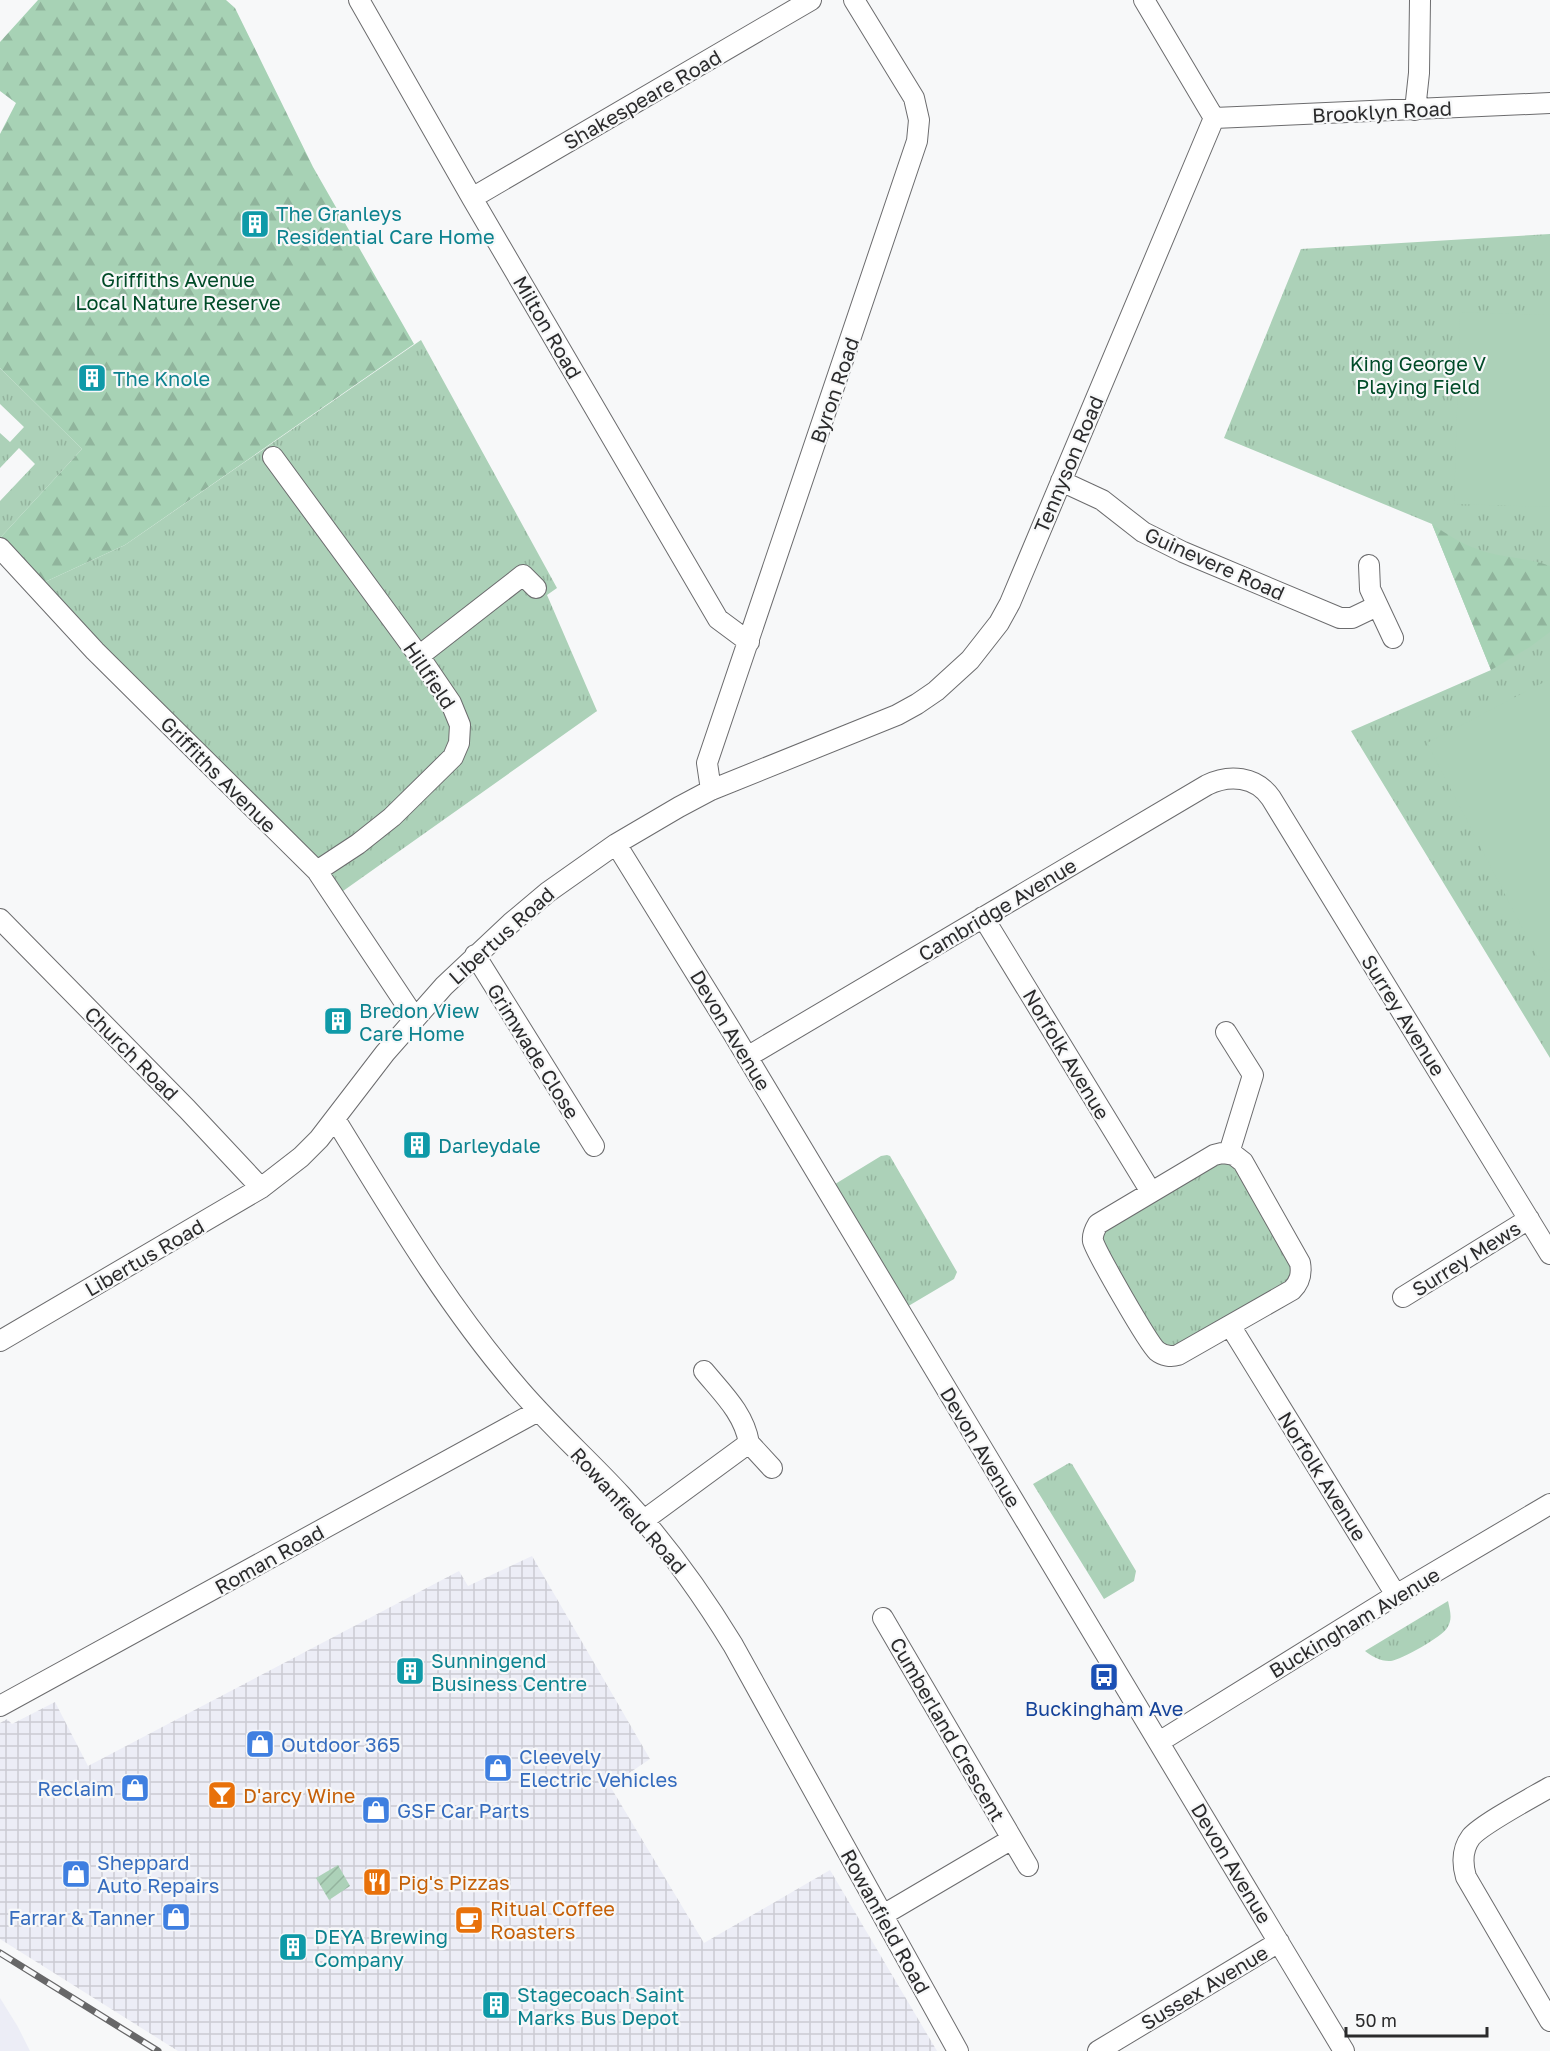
<svg xmlns="http://www.w3.org/2000/svg" width="1550" height="2051" font-family="'Golos Text',sans-serif">
<style>
.built{fill:#ecedf6}
.industrial{fill:url(#industrial-grid)}
.grass{fill:url(#grass-tufts)}
.forest{fill:url(#forest-firs)}
.garden{fill:url(#garden-furrows)}
.pitch{fill:#acd1b8}
.lines{fill:none;stroke-linecap:round;stroke-linejoin:round}
.minor-casing{stroke:#6c6c6e;stroke-width:22}
.minor{stroke:#fff;stroke-width:20}
.rail-casing{stroke:#676768;stroke-width:7}
.rail{stroke:#f7f8f9;stroke-width:4.5;stroke-dasharray:14;stroke-linecap:butt}
.labels{text-anchor:middle;dominant-baseline:central;stroke-width:4.5;stroke-linejoin:round;paint-order:stroke}
.street-label{font-size:20px;fill:#2b2b2c;stroke:#f7f8f9}
.culture-label{font-size:20px;fill:#0d838f;stroke:#f7f8f9;text-anchor:start}
.park-label{font-size:20px;fill:#004b28;stroke:#f7f8f9}
.transit-label{font-size:20px;fill:#164399;stroke:#f7f8f9}
.shop-label{font-size:20px;fill:#366cbe;stroke:#f7f8f9;text-anchor:start}
.food-label{font-size:20px;fill:#c56008;stroke:#f7f8f9;text-anchor:start}
</style>
<defs>
<pattern id="industrial-grid" width="8" height="8" patternUnits="userSpaceOnUse" patternTransform="scale(1.5)"><rect width="8" height="8" fill="#ecedf6"/><path d="M0 4h8M4 0v8" fill="none" stroke="#cbcbd3"/></pattern>
<pattern id="grass-tufts" width="24" height="20" patternUnits="userSpaceOnUse" patternTransform="scale(1.5)"><rect width="24" height="20" fill="#acd1b8"/><path d="M3 7l-1-3M5 7V3M7 7l1-3M15 17l-1-3M17 17v-4M19 17l1-3" fill="none" stroke="#94b49e"/></pattern>
<pattern id="forest-firs" width="22" height="20" patternUnits="userSpaceOnUse" patternTransform="scale(1.5)"><rect width="22" height="20" fill="#a7d2b5"/><path d="M5 1l3.5 6h-7zM16 11l3.5 6h-7z" fill="#90b49c"/></pattern>
<pattern id="garden-furrows" width="10" height="10" patternUnits="userSpaceOnUse" patternTransform="scale(1.5)"><rect width="10" height="10" fill="#acd1b8"/><path d="M-1 1l2-2M0 10L10 0M9 11l2-2" fill="none" stroke="#94b49e"/></pattern>
</defs>
<rect width="100%" height="100%" fill="#f7f8f9"/>
<path class="built" d="M0,1998L18,2027L30,2051H0Z"/>
<path class="industrial" d="M532,1556L650,1759L610,1786L704,1943L830,1870L937,2051H178L0,1939V1723L7,1719L12,1724L55,1702L88,1766L459,1571L468,1586Z"/>
<path class="grass" d="M1550,234V1058L1351,731L1491,670L1432,524L1224,438L1301,249Z
M421,340L557,588L547,595L597,711L336,896L34,587L125,545Z
M0,368L82,449L0,538V501L35,464L19,448L0,468V433L10,442L24,427L0,404Z
M887,1155L890,1156L957,1272L954,1279L900,1311L827,1189L881,1156Z
M1215,1159L1237,1166L1292,1267L1287,1283L1178,1348L1166,1346L1157,1340L1102,1247L1103,1231Z
M1069,1463L1072,1464L1136,1571L1134,1581L1104,1599L1033,1484Z
M1448,1601C1450,1611 1453,1619 1447,1628C1443,1636 1401,1660 1391,1661C1382,1662 1371,1656 1365,1651Z"/>
<path class="forest" d="M38,0H226L235,8L313,167L414,344L125,545L34,587L0,548V538L82,449L0,368V134L16,103L0,91V42Z
M1432,524C1449,536 1465,546 1486,552C1507,558 1529,558 1550,566V632L1530,647L1491,670Z"/>
<path class="garden" d="M338,1865L350,1886L329,1900L316,1878Z"/>
<path class="pitch" d="M1460,312L1550,315V507L1454,504Z
M1550,679V969L1545,972L1427,743Z"/>
<g class="lines">
<g class="minor-casing">
<path id="minor" d="M359,0L472,198L718,619L749,642
M1144,0L1214,118
M1415,110L1419,73L1420,0
M1214,118L1550,103
M472,198L811,0
M273,457L419,656L451,703L460,725L459,743L453,757L392,817L358,844L317,871
M1061,481L1102,500L1143,532L1183,552L1340,618H1352L1377,606
M0,548L95,651L317,871L415,1018
M1369,565L1370,589L1393,638
M419,656L523,575L536,588
M711,790L707,763L917,141L919,120L914,98L854,0
M616,844L731,1030L1344,2051
M983,917L1151,1192
M0,919L187,1109L261,1188
M475,955L594,1146
M1226,1032L1253,1075L1229,1153
M747,1057L1207,785C1229,774 1256,776 1271,798L1550,1254
M335,1119C391,1210 445,1302 514,1383C547,1423 586,1457 621,1495C664,1541 700,1591 733,1645L958,2051
M1222,1153L1234,1155L1243,1162L1300,1263C1302,1274 1300,1282 1292,1290L1178,1355C1171,1357 1163,1356 1157,1351C1148,1343 1096,1252 1093,1241C1092,1235 1095,1229 1098,1224L1214,1155Z
M1403,1297L1529,1219
M1231,1327L1396,1595
M0,1341L261,1188L301,1157L319,1139L385,1053L444,986L511,923L548,892L616,844L679,807L711,790L897,715L917,704L936,691L970,660L999,623L1010,603L1214,118
M749,1443L772,1468
M644,1520L749,1443C744,1413 722,1393 704,1371
M883,1618L1028,1866
M0,1706L538,1411
M1159,1742L1396,1595L1550,1504
M1550,1787C1533,1797 1482,1824 1471,1837C1462,1849 1462,1863 1466,1877L1550,2021
M883,1915L1012,1839
M1098,2051L1279,1942"/>
</g>
<use href="#minor" class="minor"/>
<g class="rail-casing">
<path id="rail" d="M0,1953L158,2051"/>
</g>
<use href="#rail" class="rail"/>
</g>
<defs>
<g id="building-square" transform="scale(1.5)"><rect x="-9" y="-9" width="18" height="18" rx="4" fill="#0f9aa8" stroke="#f7f8f9"/><path d="M-4-6H4V6H1V3H-1V6H-4ZM-2.5-4.3h1.7v1.8h-1.7ZM.8-4.3h1.7v1.8H.8ZM-2.5-1h1.7V.8h-1.7ZM.8-1h1.7V.8H.8Z" fill="#fff"/></g>
<g id="bus-square" transform="scale(1.5)"><rect x="-9" y="-9" width="18" height="18" rx="4" fill="#1a4fb4" stroke="#f7f8f9"/><path d="M-5-6H5V4H4V6H2V4H-2V6H-4V4H-5ZM-3.5-4V0h7V-4ZM-3.5 1.2v1.5H-2V1.2ZM2 1.2v1.5H3.5V1.2Z" fill="#fff"/></g>
<g id="shop-square" transform="scale(1.5)"><rect x="-9" y="-9" width="18" height="18" rx="4" fill="#3f7fe0" stroke="#f7f8f9"/><path d="M-5-2.5h2.3a2.7 3.5 0 0 1 5.4 0H5L5.5 6h-11ZM-1.5-2.5h3a1.5 2.3 0 0 0-3 0Z" fill="#fff"/></g>
<g id="bar-square" transform="scale(1.5)"><rect x="-9" y="-9" width="18" height="18" rx="4" fill="#e8710a" stroke="#f7f8f9"/><path d="M-6-5H6L.8 .8V4.5H3.5V6h-7V4.5H-.8V.8Z" fill="#fff"/></g>
<g id="restaurant-square" transform="scale(1.5)"><rect x="-9" y="-9" width="18" height="18" rx="4" fill="#e8710a" stroke="#f7f8f9"/><path d="M-5-6h1v4h1v-4h1v4h1v-4h1v5L-1.5 .5V6h-2V.5L-5-1ZM5-6V6H3V1.5H1.5Q1.5-4 5-6Z" fill="#fff"/></g>
<g id="cafe-square" transform="scale(1.5)"><rect x="-9" y="-9" width="18" height="18" rx="4" fill="#e8710a" stroke="#f7f8f9"/><path d="M-5.5-4.5H6V0H3Q3 3.5 0 3.5H-2.5Q-5.5 3.5-5.5 0ZM3-3.2v2h1.7v-2ZM-6 4.5H4V6H-6Z" fill="#fff"/></g>
</defs>
<g fill-rule="evenodd">
<use href="#building-square" x="255" y="224"/>
<use href="#building-square" x="92" y="378"/>
<use href="#building-square" x="338" y="1021"/>
<use href="#building-square" x="417" y="1145"/>
<use href="#building-square" x="410" y="1671"/>
<use href="#bus-square" x="1104" y="1677"/>
<use href="#shop-square" x="260" y="1744"/>
<use href="#shop-square" x="498" y="1768"/>
<use href="#shop-square" x="135" y="1788"/>
<use href="#bar-square" x="222" y="1795"/>
<use href="#shop-square" x="376" y="1810"/>
<use href="#shop-square" x="76" y="1874"/>
<use href="#restaurant-square" x="377" y="1882"/>
<use href="#shop-square" x="176" y="1917"/>
<use href="#cafe-square" x="469" y="1920"/>
<use href="#building-square" x="293" y="1947"/>
<use href="#building-square" x="496" y="2005"/>
</g>
<g class="labels">
<g class="street-label">
<text transform="translate(642 99) rotate(-30)">Shakespeare Road</text>
<text transform="translate(1382 111) rotate(-3)">Brooklyn Road</text>
<text transform="translate(548 327) rotate(60)">Milton Road</text>
<text transform="translate(834 390) rotate(-71)">Byron Road</text>
<text transform="translate(1068 464) rotate(-67)">Tennyson Road</text>
<text transform="translate(1215 563) rotate(24)">Guinevere Road</text>
<text transform="translate(430 675) rotate(56)">Hillfield</text>
<text transform="translate(219 774) rotate(45)">Griffiths Avenue</text>
<text transform="translate(997 909) rotate(-31)">Cambridge Avenue</text>
<text transform="translate(501 935) rotate(-42)">Libertus Road</text>
<text transform="translate(1404 1015) rotate(58)">Surrey Avenue</text>
<text transform="translate(731 1030) rotate(59)">Devon Avenue</text>
<text transform="translate(534 1051) rotate(58)">Grimwade Close</text>
<text transform="translate(132 1053) rotate(45)">Church Road</text>
<text transform="translate(1067 1054) rotate(59)">Norfolk Avenue</text>
<text transform="translate(144 1257) rotate(-30)">Libertus Road</text>
<text transform="translate(1466 1258) rotate(-32)">Surrey Mews</text>
<text transform="translate(981 1447) rotate(59)">Devon Avenue</text>
<text transform="translate(1323 1476) rotate(58)">Norfolk Avenue</text>
<text transform="translate(629 1510) rotate(48)">Rowanfield Road</text>
<text transform="translate(269 1559) rotate(-29)">Roman Road</text>
<text transform="translate(1354 1622) rotate(-31)">Buckingham Avenue</text>
<text transform="translate(948 1729) rotate(60)">Cumberland Crescent</text>
<text transform="translate(1232 1863) rotate(59)">Devon Avenue</text>
<text transform="translate(886 1921) rotate(61)">Rowanfield Road</text>
<text transform="translate(1204 1987) rotate(-31)">Sussex Avenue</text>
</g>
<g class="culture-label">
<text x="276" y="213">The Granleys<tspan x="276" dy="23">Residential Care Home</tspan></text>
<text x="113" y="378">The Knole</text>
<text x="359" y="1010">Bredon View<tspan x="359" dy="23">Care Home</tspan></text>
<text x="438" y="1145">Darleydale</text>
<text x="431" y="1660">Sunningend<tspan x="431" dy="23">Business Centre</tspan></text>
<text x="314" y="1936">DEYA Brewing<tspan x="314" dy="23">Company</tspan></text>
<text x="517" y="1994">Stagecoach Saint<tspan x="517" dy="23">Marks Bus Depot</tspan></text>
</g>
<g class="park-label">
<text x="178" y="279">Griffiths Avenue<tspan x="178" dy="23">Local Nature Reserve</tspan></text>
<text x="1418" y="363">King George V<tspan x="1418" dy="23">Playing Field</tspan></text>
</g>
<g class="transit-label">
<text x="1104" y="1708">Buckingham Ave</text>
</g>
<g class="shop-label">
<text x="281" y="1744">Outdoor 365</text>
<text x="519" y="1756">Cleevely<tspan x="519" dy="23">Electric Vehicles</tspan></text>
<text x="114" y="1788" text-anchor="end">Reclaim</text>
<text x="397" y="1810">GSF Car Parts</text>
<text x="97" y="1862">Sheppard<tspan x="97" dy="23">Auto Repairs</tspan></text>
<text x="155" y="1917" text-anchor="end">Farrar &amp; Tanner</text>
</g>
<g class="food-label">
<text x="243" y="1795">D'arcy Wine</text>
<text x="398" y="1882">Pig's Pizzas</text>
<text x="490" y="1908">Ritual Coffee<tspan x="490" dy="23">Roasters</tspan></text>
</g>
</g>
<path d="M1346 2027v9h141v-9" fill="none" stroke="#2b2b2c" stroke-width="3"/>
<text x="1355" y="2027" font-size="18" fill="#2b2b2c" stroke="#f7f8f9" stroke-width="4.5" paint-order="stroke">50 m</text>
</svg>
